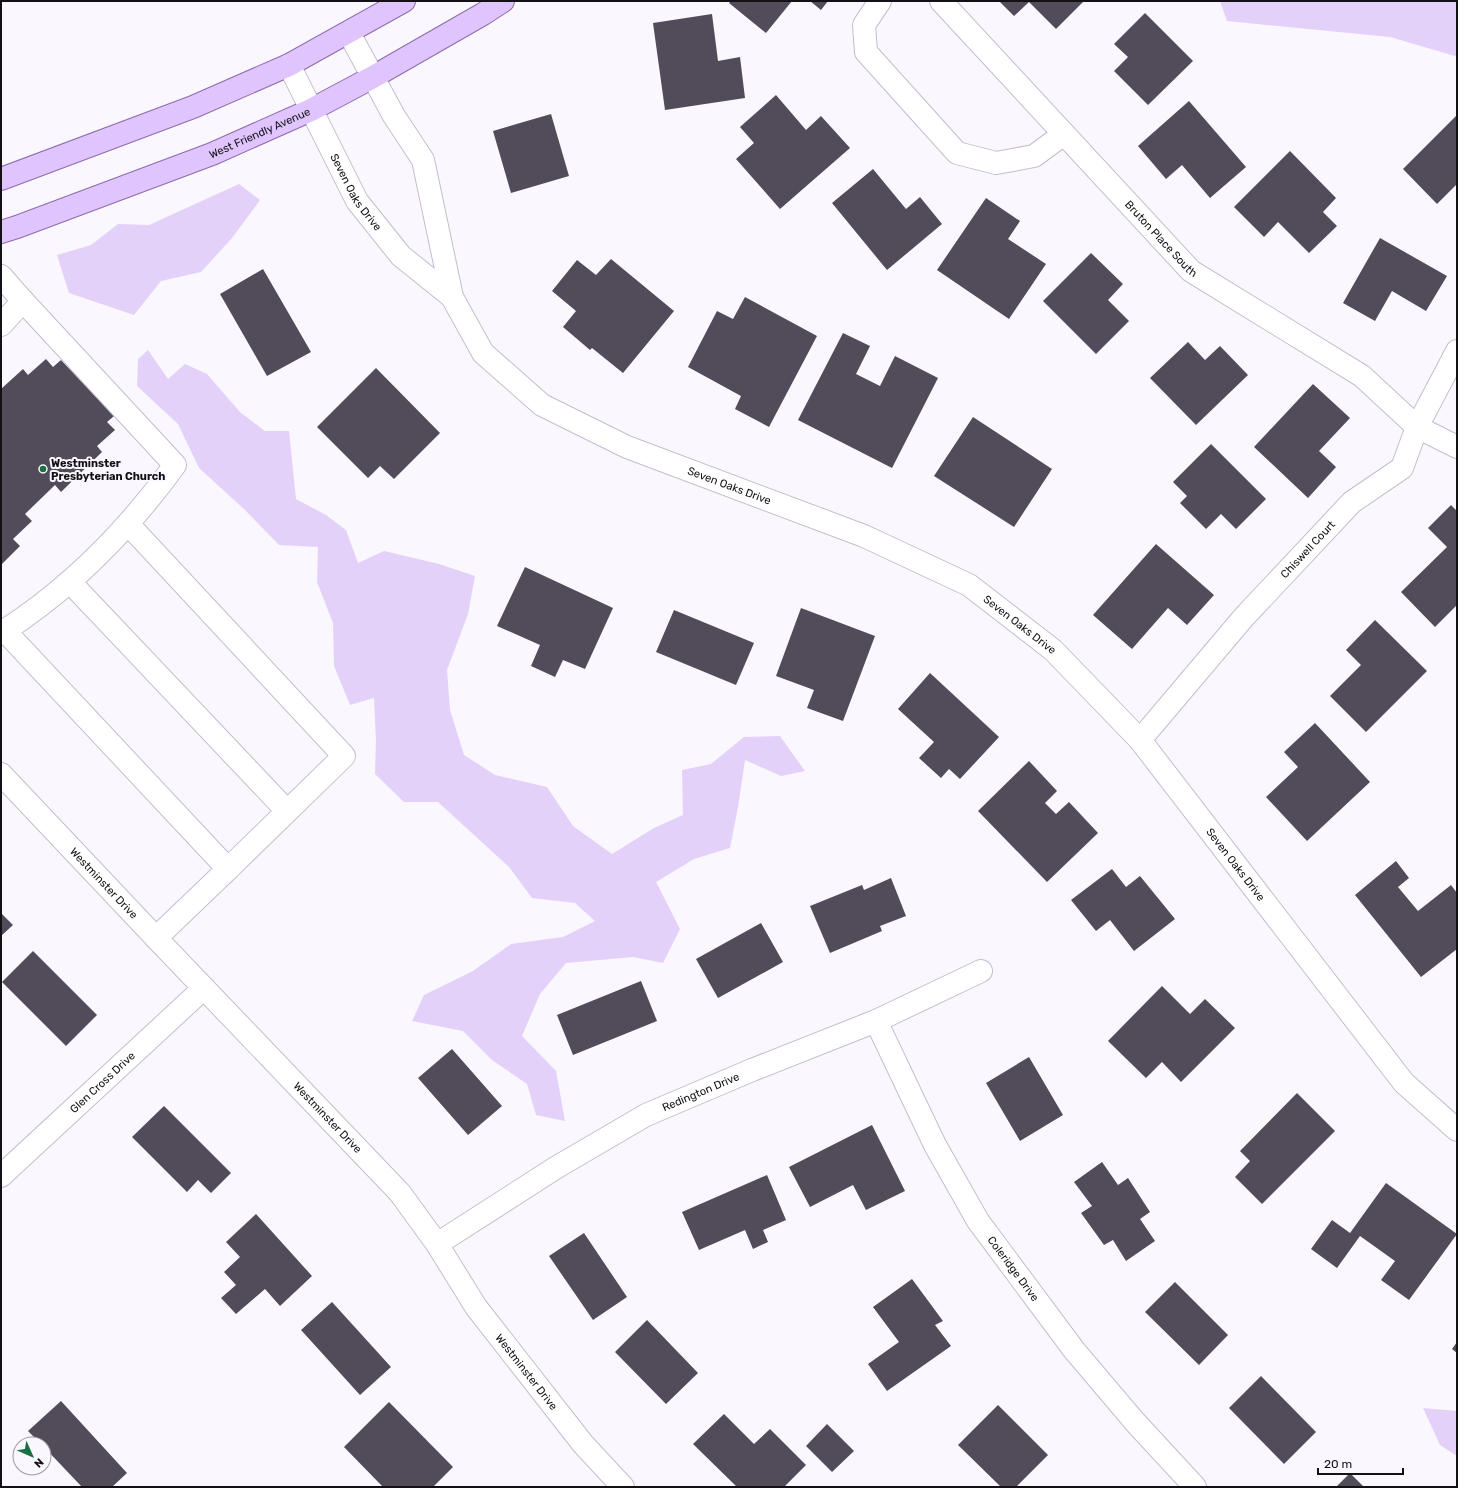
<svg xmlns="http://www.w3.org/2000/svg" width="1458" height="1488" font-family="Rubik,sans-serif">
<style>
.green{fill:#e3d1fa}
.building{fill:#524b5a}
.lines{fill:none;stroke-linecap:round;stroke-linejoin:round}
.minor-casing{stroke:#c5bdcf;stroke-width:24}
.major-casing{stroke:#8b6cac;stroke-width:24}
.minor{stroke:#fff;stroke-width:22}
.major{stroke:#e0c4fd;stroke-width:22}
.poi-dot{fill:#187043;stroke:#faf7fe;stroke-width:1.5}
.labels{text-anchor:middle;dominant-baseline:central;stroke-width:4;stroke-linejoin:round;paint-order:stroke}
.street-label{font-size:11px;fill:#131016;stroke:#faf7fe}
.poi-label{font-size:11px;font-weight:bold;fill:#131016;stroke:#faf7fe;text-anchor:start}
</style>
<rect width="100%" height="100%" fill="#faf7fe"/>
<path class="green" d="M1220,1H1457V55L1455,56L1390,37L1227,21Z
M239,184L260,200L232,238L201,272L161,281L134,315L69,293L57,255L91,245L118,224L149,225Z
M148,350L168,379L185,364L207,374L240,412L265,431H289L296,499L326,515L346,530L358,563L384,551L439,564L475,576L468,614L447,670L450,710L464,755L495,775L547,787L573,826L612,854L654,828L683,815L682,770L711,764L744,737L780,736L805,771L781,776L745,760L738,807L730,848L694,859L656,882L680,929L663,963L633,957L566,963L540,994L522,1036L556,1071L565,1121L536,1115L527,1084L492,1060L463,1031L412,1021L424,995L473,971L511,944L563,937L595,921L575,903L532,898L509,867L438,802H404L375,774L376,741L374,698L350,705L334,666L333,623L317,582L318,547L279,545L245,510L199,468L178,424L137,386L138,359Z
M1423,1408L1457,1411V1456L1440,1445Z"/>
<path class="building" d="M731,1H792L766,33L729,3Z
M810,1H828L821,10Z
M999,1H1084L1056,29L1029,2L1014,16Z
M1145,13L1193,61L1148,105L1114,71L1128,57L1114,44Z
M712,14L718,61L740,57L745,98L665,110L653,23Z
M776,95L806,130L821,116L850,148L780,209L736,159L754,143L740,127Z
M1189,101L1246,167L1210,198L1182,165L1166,179L1138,146Z
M551,114L569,176L511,193L493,131Z
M1457,115V184L1437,204L1403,169Z
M1290,151L1336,198L1323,212L1337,226L1309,253L1278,222L1264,237L1234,207Z
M873,169L906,209L920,197L942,224L887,270L832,203Z
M986,198L1020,221L1008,239L1046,264L1009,319L937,270Z
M1380,238L1447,276L1426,311L1392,291L1375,321L1343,303Z
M1091,253L1123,284L1108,300L1129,321L1096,354L1043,301Z
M611,259L674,311L623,373L592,348L590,350L563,327L576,311L552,291L577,260L596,275Z
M263,269L311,352L267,376L220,294Z
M745,297L817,336L769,427L735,409L741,396L688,367L717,311L733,319Z
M843,333L870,346L856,374L880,386L895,356L938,378L892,468L798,420Z
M1188,342L1205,360L1220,346L1248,375L1196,425L1150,378Z
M46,359L53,367L61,360L114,416L107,422L115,430L97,446L102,452L61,492L55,485L25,514L32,521L13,539L20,546L1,565V389L23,369L28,375Z
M376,368L440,433L394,479L380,466L368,478L317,427Z
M1313,384L1350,418L1319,451L1336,467L1308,498L1254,447Z
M973,417L1052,469L1014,527L934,476Z
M1211,444L1266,499L1236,529L1221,514L1206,529L1180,503L1187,496L1173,482Z
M1451,505L1457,511V605L1435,627L1401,592L1447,547L1428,528Z
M1156,544L1214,595L1187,625L1168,608L1132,649L1093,615Z
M525,567L613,608L585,669L563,660L555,677L531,666L540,645L497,626Z
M801,608L875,636L843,721L807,708L814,690L776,676Z
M674,610L754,643L736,685L656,652Z
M1375,620L1427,671L1366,732L1330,696L1361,665L1346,650Z
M930,673L999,737L960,779L949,769L941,778L919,758L934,742L898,709Z
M1315,723L1370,782L1307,841L1266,797L1298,767L1284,752Z
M1029,761L1057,791L1045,803L1056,814L1069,802L1098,833L1047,882L978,811Z
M1396,861L1409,878L1398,887L1418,911L1451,885L1457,893V949L1421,977L1355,895Z
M1112,869L1126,887L1140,876L1175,919L1134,951L1110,920L1096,931L1071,900Z
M891,878L906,916L880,926L882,931L830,953L810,906L862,885L864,890Z
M1,913L13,925L1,936Z
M761,923L783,962L718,998L696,959Z
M33,951L97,1015L66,1046L2,982Z
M641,981L657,1021L573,1055L557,1015Z
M1162,986L1190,1014L1205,999L1235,1028L1181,1082L1162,1062L1146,1078L1108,1041Z
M452,1049L502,1106L468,1135L418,1078Z
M1029,1057L1063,1115L1020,1141L986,1083Z
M1297,1093L1335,1131L1262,1204L1235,1177L1250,1161L1240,1151Z
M164,1106L231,1173L211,1193L198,1180L187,1192L132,1137Z
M872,1125L905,1191L866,1210L853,1185L810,1207L789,1167Z
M1102,1162L1118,1185L1128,1178L1150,1212L1140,1219L1155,1241L1126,1261L1113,1240L1104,1245L1081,1213L1092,1206L1074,1182Z
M767,1175L786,1220L763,1230L768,1242L753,1249L745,1230L699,1250L682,1212Z
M1386,1183L1457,1234L1409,1300L1381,1280L1395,1261L1360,1236L1337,1268L1311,1249L1332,1220L1350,1233Z
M256,1214L312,1276L280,1306L265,1289L236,1314L221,1298L236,1285L224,1272L240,1257L226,1242Z
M584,1233L627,1297L593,1320L549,1256Z
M912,1279L943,1321L935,1325L951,1346L887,1391L868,1364L899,1342L873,1307Z
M1175,1282L1228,1335L1199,1365L1145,1312Z
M332,1302L391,1367L360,1395L301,1330Z
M647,1320L698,1373L666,1404L615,1352Z
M1457,1342V1353L1452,1349Z
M1261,1376L1316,1432L1284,1464L1229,1408Z
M61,1401L127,1473L112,1487H82L44,1447V1444H41L28,1431Z
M389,1402L453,1467L433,1487H383L344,1447Z
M998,1405L1048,1455L1016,1487H1001L958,1445Z
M724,1414L754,1444L770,1429L806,1465L784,1487H737L693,1444Z
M827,1424L854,1451L832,1472L806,1446Z
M1350,1473L1364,1487H1336Z"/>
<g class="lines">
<g class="minor-casing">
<g id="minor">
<path d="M880,1L864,25L866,52L957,153L996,163L1034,156L1064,134"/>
<path id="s1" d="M941,1L1191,271L1362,376L1417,427L1457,447"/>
<path id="s2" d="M349,33L394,116L423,160L452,297L483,353L542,405L627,447L864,536L969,585L1053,650L1140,740L1404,1083L1457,1130"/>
<path id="s3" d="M289,65L357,201L401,256L452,297"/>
<path d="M1,276L23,301L1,325"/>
<path d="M128,524L344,756L228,869"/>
<path d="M70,582L287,811"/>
<path d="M4,630L228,869L156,938"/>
<path d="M1,633C70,589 127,531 175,465L23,301"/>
<path id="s4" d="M1140,740L1244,617L1352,502L1402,468L1417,427L1457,351"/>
<path id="s5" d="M1,774L156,938L400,1193L437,1244L476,1307L583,1444L623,1487"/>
<path id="s6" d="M876,1021L935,1145L978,1221L1074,1350L1135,1422L1195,1487"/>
<path id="s7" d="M1,1176L204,988"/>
<path id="s8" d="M437,1244L557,1167L646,1115L752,1070L876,1021L981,971"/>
</g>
</g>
<g class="major-casing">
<g id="major">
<path d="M1,179L193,107L289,65L404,1"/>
<path id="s9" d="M1,232L17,227L212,154L311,110L373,77L483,14L503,1"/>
</g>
</g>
<use href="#minor" class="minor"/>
<use href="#major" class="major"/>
</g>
<circle class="poi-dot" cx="43" cy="469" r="4"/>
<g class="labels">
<g class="street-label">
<text stroke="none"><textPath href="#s9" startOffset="277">West Friendly Avenue</textPath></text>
<text stroke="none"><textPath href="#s3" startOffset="144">Seven Oaks Drive</textPath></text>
<text stroke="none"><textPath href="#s1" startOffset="324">Bruton Place South</textPath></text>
<text stroke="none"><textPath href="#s2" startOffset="634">Seven Oaks Drive</textPath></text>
<text stroke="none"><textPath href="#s4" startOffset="254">Chiswell Court</textPath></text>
<text stroke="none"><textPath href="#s2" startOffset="958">Seven Oaks Drive</textPath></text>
<text stroke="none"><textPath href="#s2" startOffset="1282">Seven Oaks Drive</textPath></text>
<text stroke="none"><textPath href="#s5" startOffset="150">Westminster Drive</textPath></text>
<text stroke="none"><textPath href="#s7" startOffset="138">Glen Cross Drive</textPath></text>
<text stroke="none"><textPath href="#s8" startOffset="305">Redington Drive</textPath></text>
<text stroke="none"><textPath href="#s5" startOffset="474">Westminster Drive</textPath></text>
<text stroke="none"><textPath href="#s6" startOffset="284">Coleridge Drive</textPath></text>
<text stroke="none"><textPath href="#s5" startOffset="798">Westminster Drive</textPath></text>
</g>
<g class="poi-label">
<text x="51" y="463">Westminster<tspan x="51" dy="13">Presbyterian Church</tspan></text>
</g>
</g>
<rect width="1458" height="1488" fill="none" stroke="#131016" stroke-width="4"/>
<g transform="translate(32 1456) rotate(135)"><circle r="19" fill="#faf7fe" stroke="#9e9ba1"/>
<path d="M0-3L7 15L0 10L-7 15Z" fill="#187043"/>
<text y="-6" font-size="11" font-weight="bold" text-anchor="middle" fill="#131016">N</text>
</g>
<path d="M1318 1468v6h85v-6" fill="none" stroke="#131016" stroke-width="2"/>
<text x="1324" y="1468" font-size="12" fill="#131016" stroke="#faf7fe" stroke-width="3" paint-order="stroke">20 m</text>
</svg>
